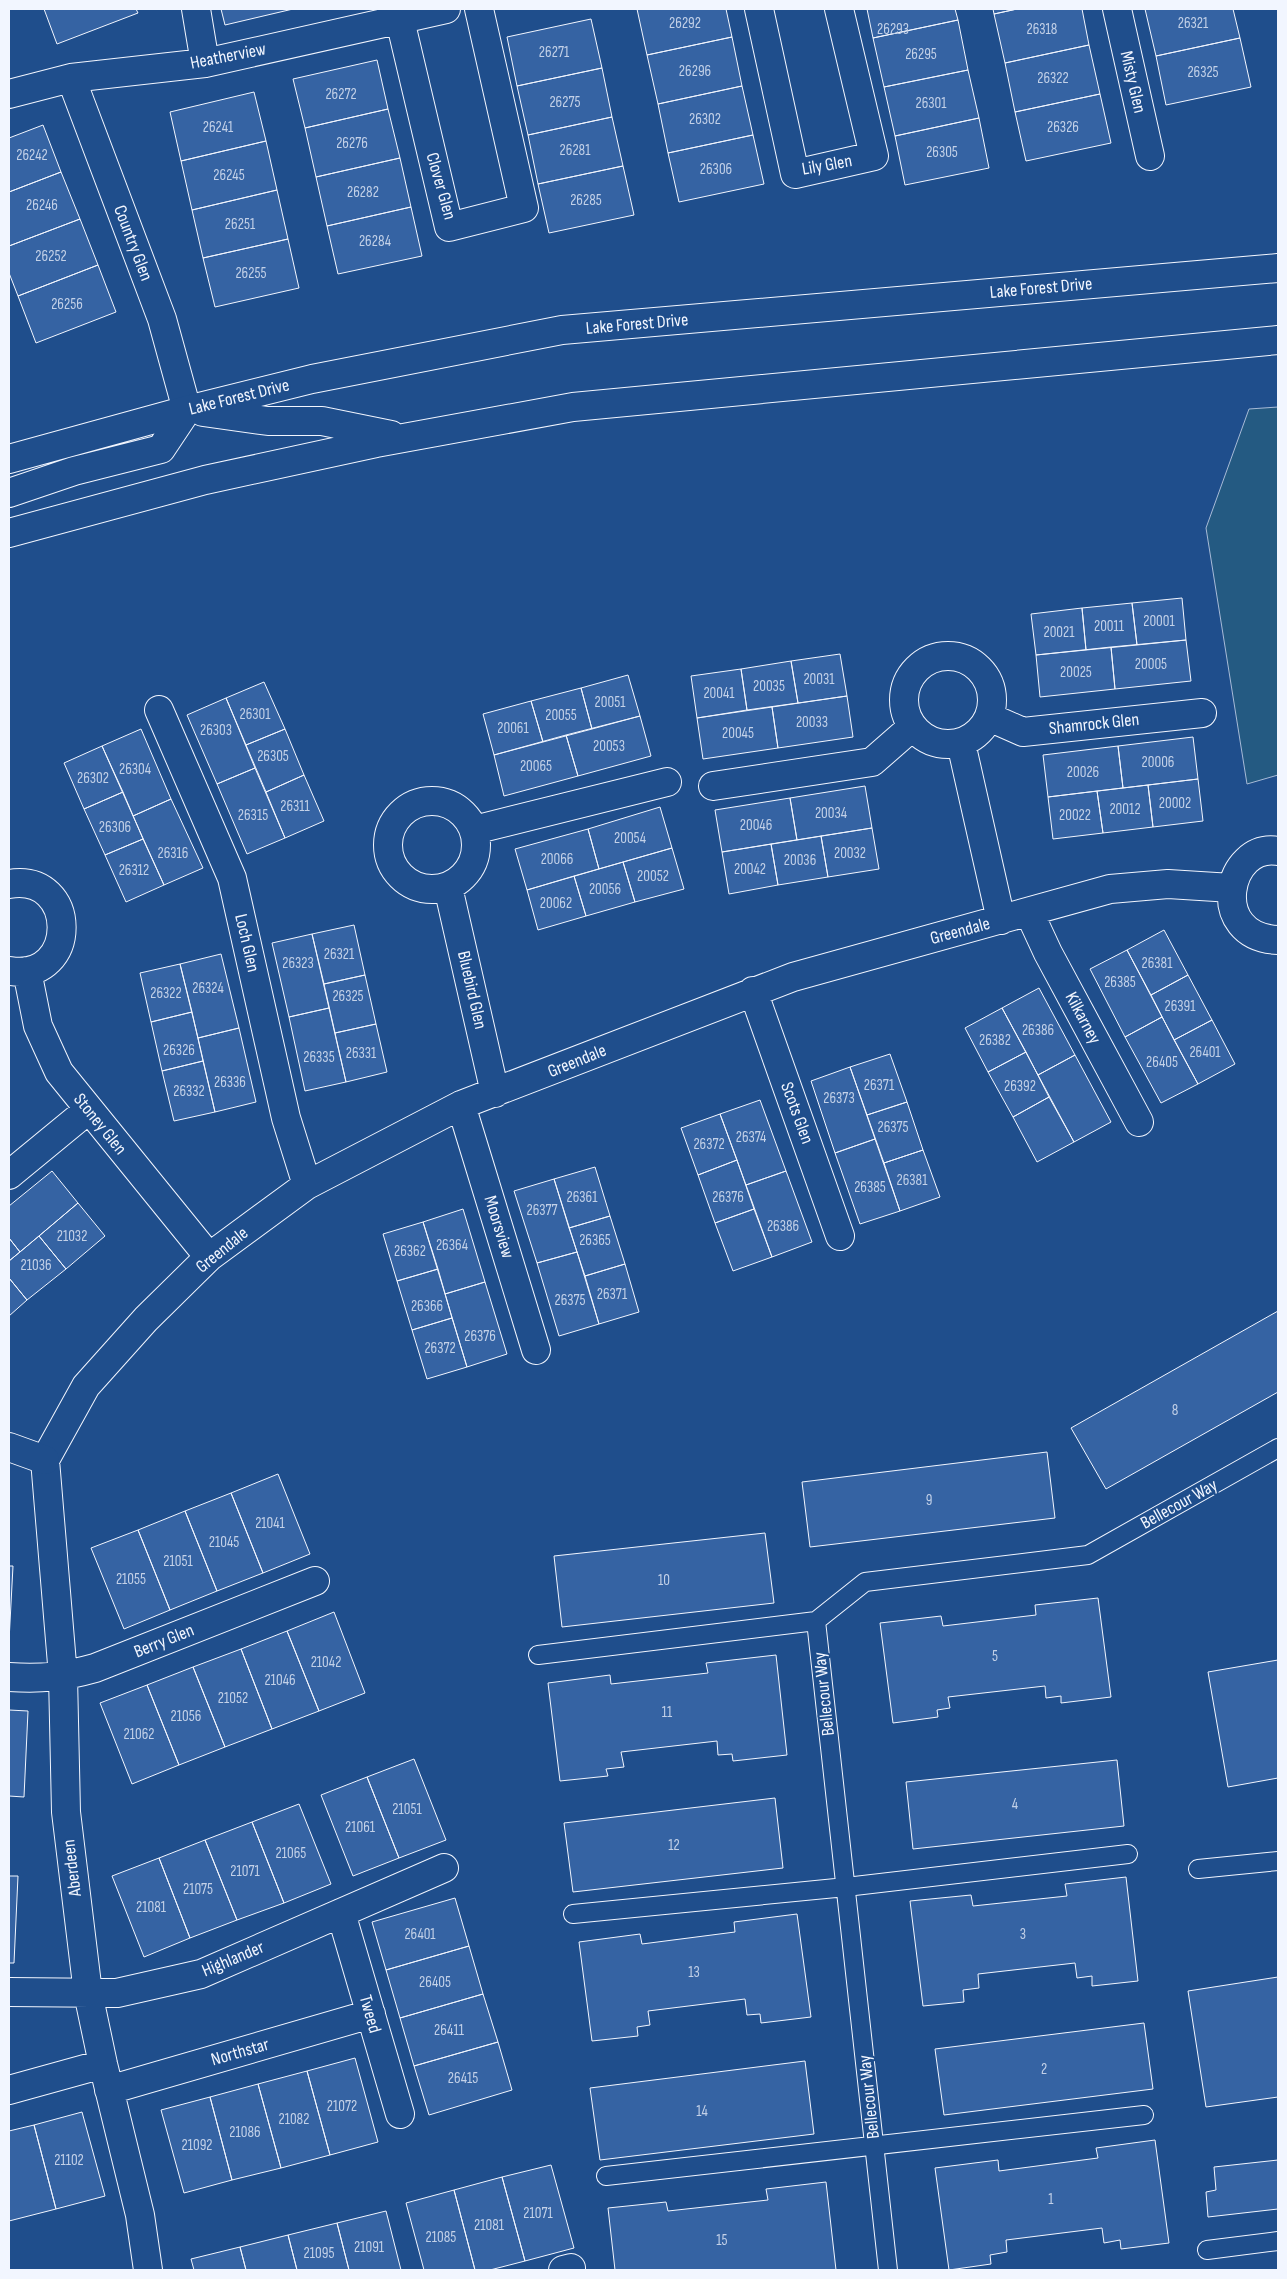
<svg xmlns="http://www.w3.org/2000/svg" width="1287" height="2279" font-family="'Sofia Sans Condensed',sans-serif">
<style>
.green{fill:#245a82;stroke:#a8bbd7}
.building{fill:#3563a3;stroke:#f2f6ff}
.lines{fill:none;stroke-linecap:round;stroke-linejoin:round}
.lane-casing{stroke:#f2f6ff;stroke-width:20}
.street-casing{stroke:#f2f6ff;stroke-width:30}
.secondary-casing{stroke:#f2f6ff;stroke-width:30}
.primary-casing{stroke:#f2f6ff;stroke-width:30}
.lane{stroke:#1f4e8c;stroke-width:18}
.street{stroke:#1f4e8c;stroke-width:28}
.secondary{stroke:#1f4e8c;stroke-width:28}
.primary{stroke:#1f4e8c;stroke-width:28}
.labels{text-anchor:middle;dominant-baseline:central;stroke-width:4;stroke-linejoin:round;paint-order:stroke}
.number-label{font-size:15px;fill:#c3d1e8}
.street-label{font-size:18px;fill:#f2f6ff;stroke:#1f4e8c}
</style>
<rect width="100%" height="100%" fill="#1f4e8c"/>
<path class="green" d="M1278,407V775L1247,784L1206,528L1249,409Z"/>
<path class="building" d="M44,9H136L138,13L57,44Z
M221,9H293L225,25Z
M637,9H726L732,37L647,55Z
M867,9H955L958,20L873,38Z
M993,9H1017L994,14Z
M1017,9H1082L1089,45L1005,63L994,14Z
M1145,9H1233L1240,38L1156,56Z
M591,19L602,68L517,86L507,37Z
M958,20L968,70L884,87L873,38Z
M732,37L742,86L658,104L647,55Z
M1240,38L1251,87L1166,105L1156,56Z
M1089,45L1100,94L1015,112L1005,63Z
M377,60L388,109L305,128L293,79Z
M602,68L612,117L528,135L517,86Z
M968,70L979,118L895,136L884,87Z
M742,86L753,135L668,153L658,104Z
M254,92L266,141L181,161L170,112Z
M1100,94L1111,143L1026,161L1015,112Z
M388,109L400,158L316,177L305,128Z
M612,117L623,166L538,184L528,135Z
M979,118L989,168L905,185L895,136Z
M43,125L61,172L9,192V138Z
M753,135L764,184L679,202L668,153Z
M266,141L277,190L192,210L181,161Z
M400,158L411,207L327,226L316,177Z
M623,166L634,215L549,233L538,184Z
M61,172L80,219L9,246V192Z
M277,190L288,239L203,258L192,210Z
M411,207L422,256L338,274L327,226Z
M80,219L98,265L18,296L9,273V246Z
M288,239L299,288L215,307L203,258Z
M98,265L116,312L36,343L18,296Z
M1182,598L1186,640L1137,645L1132,603Z
M1132,603L1137,645L1086,650L1082,608Z
M1082,608L1086,650L1036,655L1031,614Z
M1186,640L1191,681L1115,689L1111,647Z
M1111,647L1115,689L1040,697L1036,655Z
M840,654L847,696L798,703L791,661Z
M791,661L798,703L747,710L741,669Z
M741,669L747,710L697,718L691,676Z
M628,675L640,716L592,729L581,688Z
M264,682L285,729L246,745L226,698Z
M581,688L592,729L543,742L531,701Z
M847,696L853,737L778,748L772,707Z
M226,698L255,768L217,784L187,715Z
M531,701L543,742L494,755L483,714Z
M772,707L778,748L703,759L697,718Z
M640,716L651,756L578,776L566,735Z
M141,729L171,799L133,816L102,746Z
M285,729L304,775L266,792L246,745Z
M566,735L578,776L504,796L494,755Z
M1193,737L1198,779L1123,788L1118,746Z
M102,746L123,792L84,809L64,763Z
M1118,746L1123,788L1048,797L1043,755Z
M255,768L285,838L247,854L217,784Z
M304,775L324,821L285,838L266,792Z
M1198,779L1203,821L1153,827L1148,785Z
M1148,785L1153,827L1103,833L1097,791Z
M865,786L872,828L797,840L790,798Z
M1097,791L1103,833L1053,839L1048,797Z
M123,792L143,839L105,855L84,809Z
M790,798L797,840L722,852L715,810Z
M171,799L203,868L164,885L133,816Z
M660,807L672,848L599,869L588,829Z
M872,828L879,869L828,877L821,836Z
M588,829L599,869L527,890L515,849Z
M821,836L828,877L778,885L771,844Z
M143,839L164,885L126,902L105,855Z
M771,844L778,885L729,894L722,852Z
M672,848L684,889L635,902L623,862Z
M623,862L635,902L586,916L574,876Z
M574,876L586,916L538,930L527,890Z
M354,925L365,975L324,984L312,934Z
M1164,930L1188,975L1151,995L1127,950Z
M312,934L329,1008L289,1017L272,943Z
M1127,950L1162,1017L1125,1037L1090,969Z
M221,954L239,1028L198,1038L180,964Z
M180,964L192,1012L151,1022L140,973Z
M365,975L376,1024L335,1033L324,984Z
M1188,975L1212,1020L1174,1040L1151,995Z
M1039,988L1075,1055L1038,1075L1002,1008Z
M329,1008L346,1082L305,1091L289,1017Z
M1002,1008L1026,1052L988,1072L965,1028Z
M192,1012L203,1061L162,1071L151,1022Z
M1162,1017L1198,1084L1161,1103L1125,1037Z
M1212,1020L1235,1064L1198,1084L1174,1040Z
M376,1024L387,1072L346,1082L335,1033Z
M239,1028L256,1102L215,1112L198,1038Z
M1026,1052L1049,1097L1013,1117L988,1072Z
M890,1054L907,1102L867,1115L850,1067Z
M1075,1055L1111,1122L1074,1142L1038,1075Z
M203,1061L215,1112L174,1121L162,1071Z
M850,1067L875,1139L835,1153L811,1081Z
M1049,1097L1074,1142L1037,1162L1013,1117Z
M760,1100L786,1171L746,1185L720,1114Z
M907,1102L923,1150L884,1163L867,1115Z
M720,1114L737,1160L698,1175L681,1128Z
M875,1139L900,1211L860,1224L835,1153Z
M923,1150L940,1197L900,1211L884,1163Z
M737,1160L754,1209L715,1223L698,1175Z
M595,1167L610,1216L569,1228L554,1179Z
M52,1171L78,1203L20,1252L9,1238V1206Z
M786,1171L812,1242L772,1257L746,1185Z
M554,1179L577,1252L537,1263L514,1191Z
M78,1203L105,1236L66,1269L39,1236Z
M463,1209L485,1282L445,1294L423,1222Z
M754,1209L772,1257L733,1271L715,1223Z
M610,1216L625,1264L585,1276L569,1228Z
M423,1222L438,1269L397,1281L383,1234Z
M39,1236L66,1269L27,1300L9,1278V1261Z
M9,1238L20,1252L9,1261Z
M577,1252L599,1324L559,1336L537,1263Z
M625,1264L639,1312L599,1324L585,1276Z
M438,1269L452,1318L412,1330L397,1281Z
M9,1278L27,1300L9,1316Z
M485,1282L507,1354L467,1367L445,1294Z
M1278,1311V1392L1106,1489L1071,1428Z
M452,1318L467,1367L427,1379L412,1330Z
M1047,1452L1055,1518L810,1547L802,1482Z
M278,1474L310,1554L263,1573L231,1493Z
M231,1493L263,1573L217,1591L185,1511Z
M185,1511L217,1591L170,1610L138,1530Z
M138,1530L170,1610L124,1629L91,1548Z
M765,1533L774,1603L562,1627L554,1556Z
M9,1566H13L9,1641Z
M1098,1598L1111,1697L1061,1703V1696L1046,1698L1045,1686L948,1697L950,1708L937,1710L938,1717L893,1723L880,1623L941,1616L943,1626L1036,1615L1035,1605Z
M334,1612L365,1693L319,1711L287,1631Z
M287,1631L319,1711L272,1729L241,1649Z
M241,1649L272,1729L225,1747L193,1667Z
M776,1655L787,1755L733,1761L732,1754L718,1755L717,1741L621,1752L624,1767L606,1769L608,1776L560,1781L548,1683L610,1675L611,1684L708,1673L706,1663Z
M1278,1660V1778L1228,1787L1208,1672Z
M193,1667L225,1747L179,1765L147,1685Z
M147,1685L179,1765L132,1784L100,1703Z
M9,1710L28,1711L24,1797L9,1796Z
M414,1759L446,1840L399,1858L367,1777Z
M1117,1760L1124,1826L913,1849L906,1782Z
M367,1777L399,1858L353,1876L321,1795Z
M775,1798L783,1868L573,1892L564,1823Z
M299,1804L331,1884L284,1903L252,1822Z
M252,1822L284,1903L237,1920L205,1840Z
M205,1840L237,1920L190,1938L159,1858Z
M159,1858L190,1938L144,1957L112,1876Z
M9,1876H18L14,1963H9Z
M1126,1877L1138,1981L1092,1986V1976L1077,1978L1075,1963L978,1974L979,1988L963,1990L964,2002L923,2006L910,1901L971,1895L973,1906L1067,1896L1065,1884Z
M455,1898L469,1946L386,1970L372,1922Z
M797,1914L811,2017L761,2023L760,2014L747,2015L745,1999L648,2011L650,2025L637,2027L638,2036L592,2041L579,1942L640,1934L642,1944L735,1932L734,1922Z
M469,1946L483,1994L400,2018L386,1970Z
M1278,1977V2097L1206,2107L1188,1991Z
M483,1994L498,2042L414,2066L400,2018Z
M1144,2023L1153,2089L944,2115L935,2049Z
M498,2042L512,2090L429,2115L414,2066Z
M355,2058L378,2142L330,2155L307,2071Z
M805,2061L814,2134L600,2160L590,2088Z
M307,2071L330,2155L281,2168L258,2084Z
M258,2084L281,2168L232,2180L210,2097Z
M210,2097L232,2180L184,2193L161,2110Z
M82,2112L105,2196L56,2209L34,2125Z
M34,2125L56,2209L9,2221V2131Z
M1155,2140L1169,2243L1121,2249L1120,2240L1104,2243L1102,2228L1006,2240L1007,2252L990,2255L991,2264L949,2270L935,2168L998,2160L999,2171L1098,2158L1096,2148Z
M1278,2160V2209L1208,2217L1206,2192L1216,2190L1214,2167Z
M551,2165L574,2248L525,2261L502,2177Z
M502,2177L525,2261L490,2270H475L454,2190Z
M826,2182L836,2270H615L608,2208L666,2202L668,2211L768,2200L766,2189Z
M454,2190L475,2270H424L406,2203Z
M386,2211L401,2270H349L337,2223Z
M337,2223L349,2270H297L288,2235Z
M288,2235L297,2270H246L240,2247Z
M240,2247L246,2270H194L191,2259Z"/>
<g class="lines">
<g class="lane-casing">
<path id="lane" d="M538,1655L816,1621
M1198,1869L1278,1861
M573,1914L846,1887L1128,1854
M606,2176L1144,2115
M1207,2250L1278,2241
M888,2270L816,1621L865,1582L1088,1555L1278,1448"/>
</g>
<g class="street-casing">
<path id="street" d="M196,9L205,63
M759,9L795,174L874,156L839,9
M1117,9L1150,156
M400,20L449,227L524,208L479,9
M71,78L162,319L187,410
M9,94L71,78L205,63L446,9
M904 700a44 44 0 1 1 88 0a44 44 0 1 1-88 0Z
M159,710L232,878L286,1118L307,1185
M989,717L1023,732L1202,713
M961,743L1001,920
M713,786L872,762L912,727
M388 845a44 44 0 1 1 88 0a44 44 0 1 1-88 0Z
M474,830L667,782
M1278,851C1227,842 1207,937 1278,940
M9,884C79,872 79,982 10,971
M448,887L495,1093
M1029,912L1048,953L1139,1122
M27,971L38,1026L59,1072L209,1257
M753,991L840,1236
M461,1105L536,1350
M9,1175L88,1110
M9,1677C42,1679 63,1677 95,1668L315,1581
M341,1913L400,2114
M9,1992L117,1993L201,1974L444,1868
M9,2090L103,2064
M109,2090L371,2014
M148,2270L140,2215L103,2064L88,1993L66,1812L63,1676L45,1460L86,1386L146,1319L209,1257L307,1185L461,1105L793,977L1110,889L1168,884L1232,888
M563,2270L571,2268"/>
</g>
<g class="secondary-casing">
<path id="secondary" d="M9,1447L45,1460"/>
</g>
<g class="primary-casing">
<path id="primary" d="M203,412L268,421H322L391,435
M9,459L187,410L312,379L562,330L1278,268
M9,493L74,471L161,449L187,410
M9,533L205,480L376,443L573,407L1278,340"/>
</g>
<use href="#lane" class="lane"/>
<use href="#street" class="street"/>
<use href="#secondary" class="secondary"/>
<use href="#primary" class="primary"/>
</g>
<g class="labels">
<g class="number-label">
<text x="685" y="23">26292</text>
<text x="1193" y="23">26321</text>
<text x="893" y="29">26293</text>
<text x="1042" y="29">26318</text>
<text x="554" y="52">26271</text>
<text x="921" y="54">26295</text>
<text x="695" y="71">26296</text>
<text x="1203" y="72">26325</text>
<text x="1053" y="78">26322</text>
<text x="341" y="94">26272</text>
<text x="565" y="102">26275</text>
<text x="931" y="103">26301</text>
<text x="705" y="119">26302</text>
<text x="218" y="127">26241</text>
<text x="1063" y="127">26326</text>
<text x="352" y="143">26276</text>
<text x="575" y="150">26281</text>
<text x="942" y="152">26305</text>
<text x="32" y="155">26242</text>
<text x="716" y="169">26306</text>
<text x="229" y="175">26245</text>
<text x="363" y="192">26282</text>
<text x="586" y="200">26285</text>
<text x="42" y="205">26246</text>
<text x="240" y="224">26251</text>
<text x="375" y="241">26284</text>
<text x="51" y="256">26252</text>
<text x="251" y="273">26255</text>
<text x="67" y="304">26256</text>
<text x="1159" y="621">20001</text>
<text x="1109" y="626">20011</text>
<text x="1059" y="632">20021</text>
<text x="1151" y="664">20005</text>
<text x="1076" y="672">20025</text>
<text x="819" y="679">20031</text>
<text x="769" y="686">20035</text>
<text x="719" y="693">20041</text>
<text x="610" y="702">20051</text>
<text x="255" y="714">26301</text>
<text x="561" y="715">20055</text>
<text x="812" y="722">20033</text>
<text x="513" y="728">20061</text>
<text x="216" y="730">26303</text>
<text x="738" y="733">20045</text>
<text x="609" y="746">20053</text>
<text x="273" y="756">26305</text>
<text x="1158" y="762">20006</text>
<text x="536" y="766">20065</text>
<text x="135" y="769">26304</text>
<text x="1083" y="772">20026</text>
<text x="93" y="778">26302</text>
<text x="1175" y="803">20002</text>
<text x="295" y="806">26311</text>
<text x="1125" y="809">20012</text>
<text x="831" y="813">20034</text>
<text x="253" y="815">26315</text>
<text x="1075" y="815">20022</text>
<text x="756" y="825">20046</text>
<text x="115" y="827">26306</text>
<text x="630" y="838">20054</text>
<text x="173" y="853">26316</text>
<text x="850" y="853">20032</text>
<text x="557" y="859">20066</text>
<text x="800" y="860">20036</text>
<text x="750" y="869">20042</text>
<text x="134" y="870">26312</text>
<text x="653" y="876">20052</text>
<text x="605" y="889">20056</text>
<text x="556" y="903">20062</text>
<text x="339" y="954">26321</text>
<text x="298" y="963">26323</text>
<text x="1157" y="963">26381</text>
<text x="1120" y="982">26385</text>
<text x="208" y="988">26324</text>
<text x="166" y="993">26322</text>
<text x="348" y="996">26325</text>
<text x="1180" y="1006">26391</text>
<text x="1038" y="1030">26386</text>
<text x="995" y="1040">26382</text>
<text x="179" y="1050">26326</text>
<text x="1205" y="1052">26401</text>
<text x="361" y="1053">26331</text>
<text x="319" y="1057">26335</text>
<text x="1162" y="1062">26405</text>
<text x="230" y="1082">26336</text>
<text x="879" y="1085">26371</text>
<text x="1020" y="1086">26392</text>
<text x="189" y="1091">26332</text>
<text x="839" y="1098">26373</text>
<text x="893" y="1127">26375</text>
<text x="751" y="1137">26374</text>
<text x="709" y="1144">26372</text>
<text x="912" y="1180">26381</text>
<text x="870" y="1187">26385</text>
<text x="582" y="1197">26361</text>
<text x="728" y="1197">26376</text>
<text x="542" y="1210">26377</text>
<text x="783" y="1226">26386</text>
<text x="72" y="1236">21032</text>
<text x="595" y="1240">26365</text>
<text x="452" y="1245">26364</text>
<text x="410" y="1251">26362</text>
<text x="36" y="1265">21036</text>
<text x="612" y="1294">26371</text>
<text x="570" y="1300">26375</text>
<text x="427" y="1306">26366</text>
<text x="480" y="1336">26376</text>
<text x="440" y="1348">26372</text>
<text x="1175" y="1410">8</text>
<text x="929" y="1500">9</text>
<text x="270" y="1523">21041</text>
<text x="224" y="1542">21045</text>
<text x="178" y="1561">21051</text>
<text x="131" y="1579">21055</text>
<text x="664" y="1580">10</text>
<text x="995" y="1656">5</text>
<text x="326" y="1662">21042</text>
<text x="280" y="1680">21046</text>
<text x="233" y="1698">21052</text>
<text x="667" y="1712">11</text>
<text x="186" y="1716">21056</text>
<text x="139" y="1734">21062</text>
<text x="1015" y="1804">4</text>
<text x="407" y="1809">21051</text>
<text x="360" y="1827">21061</text>
<text x="674" y="1845">12</text>
<text x="291" y="1853">21065</text>
<text x="245" y="1871">21071</text>
<text x="198" y="1889">21075</text>
<text x="151" y="1907">21081</text>
<text x="420" y="1934">26401</text>
<text x="1023" y="1934">3</text>
<text x="694" y="1972">13</text>
<text x="435" y="1982">26405</text>
<text x="449" y="2030">26411</text>
<text x="1044" y="2069">2</text>
<text x="463" y="2078">26415</text>
<text x="342" y="2106">21072</text>
<text x="702" y="2111">14</text>
<text x="294" y="2119">21082</text>
<text x="245" y="2132">21086</text>
<text x="197" y="2145">21092</text>
<text x="69" y="2160">21102</text>
<text x="1051" y="2199">1</text>
<text x="538" y="2213">21071</text>
<text x="489" y="2225">21081</text>
<text x="441" y="2237">21085</text>
<text x="722" y="2240">15</text>
<text x="369" y="2247">21091</text>
<text x="319" y="2253">21095</text>
</g>
<g class="street-label">
<text transform="translate(228 56) rotate(-11)">Heatherview</text>
<text transform="translate(1133 82) rotate(77)">Misty Glen</text>
<text transform="translate(827 165) rotate(-10)">Lily Glen</text>
<text transform="translate(441 186) rotate(74)">Clover Glen</text>
<text transform="translate(133 243) rotate(69)">Country Glen</text>
<text transform="translate(1041 288) rotate(-5)">Lake Forest Drive</text>
<text transform="translate(637 324) rotate(-5)">Lake Forest Drive</text>
<text transform="translate(239 397) rotate(-14)">Lake Forest Drive</text>
<text transform="translate(1094 724) rotate(-6)">Shamrock Glen</text>
<text transform="translate(960 931) rotate(-15)">Greendale</text>
<text transform="translate(247 943) rotate(77)">Loch Glen</text>
<text transform="translate(472 990) rotate(77)">Bluebird Glen</text>
<text transform="translate(1083 1018) rotate(62)">Kilkarney</text>
<text transform="translate(577 1061) rotate(-22)">Greendale</text>
<text transform="translate(797 1113) rotate(70)">Scots Glen</text>
<text transform="translate(100 1124) rotate(51)">Stoney Glen</text>
<text transform="translate(499 1227) rotate(73)">Moorsview</text>
<text transform="translate(222 1250) rotate(-39)">Greendale</text>
<text transform="translate(1179 1504) rotate(-29)">Bellecour Way</text>
<text transform="translate(164 1641) rotate(-22)">Berry Glen</text>
<text transform="translate(824 1694) rotate(-96)">Bellecour Way</text>
<text transform="translate(72 1868) rotate(-97)">Aberdeen</text>
<text transform="translate(233 1959) rotate(-23)">Highlander</text>
<text transform="translate(370 2014) rotate(74)">Tweed</text>
<text transform="translate(240 2052) rotate(-16)">Northstar</text>
<text transform="translate(869 2097) rotate(-96)">Bellecour Way</text>
</g>
</g>
<rect width="1287" height="2279" fill="none" stroke="#f2f6ff" stroke-width="20"/>
</svg>
